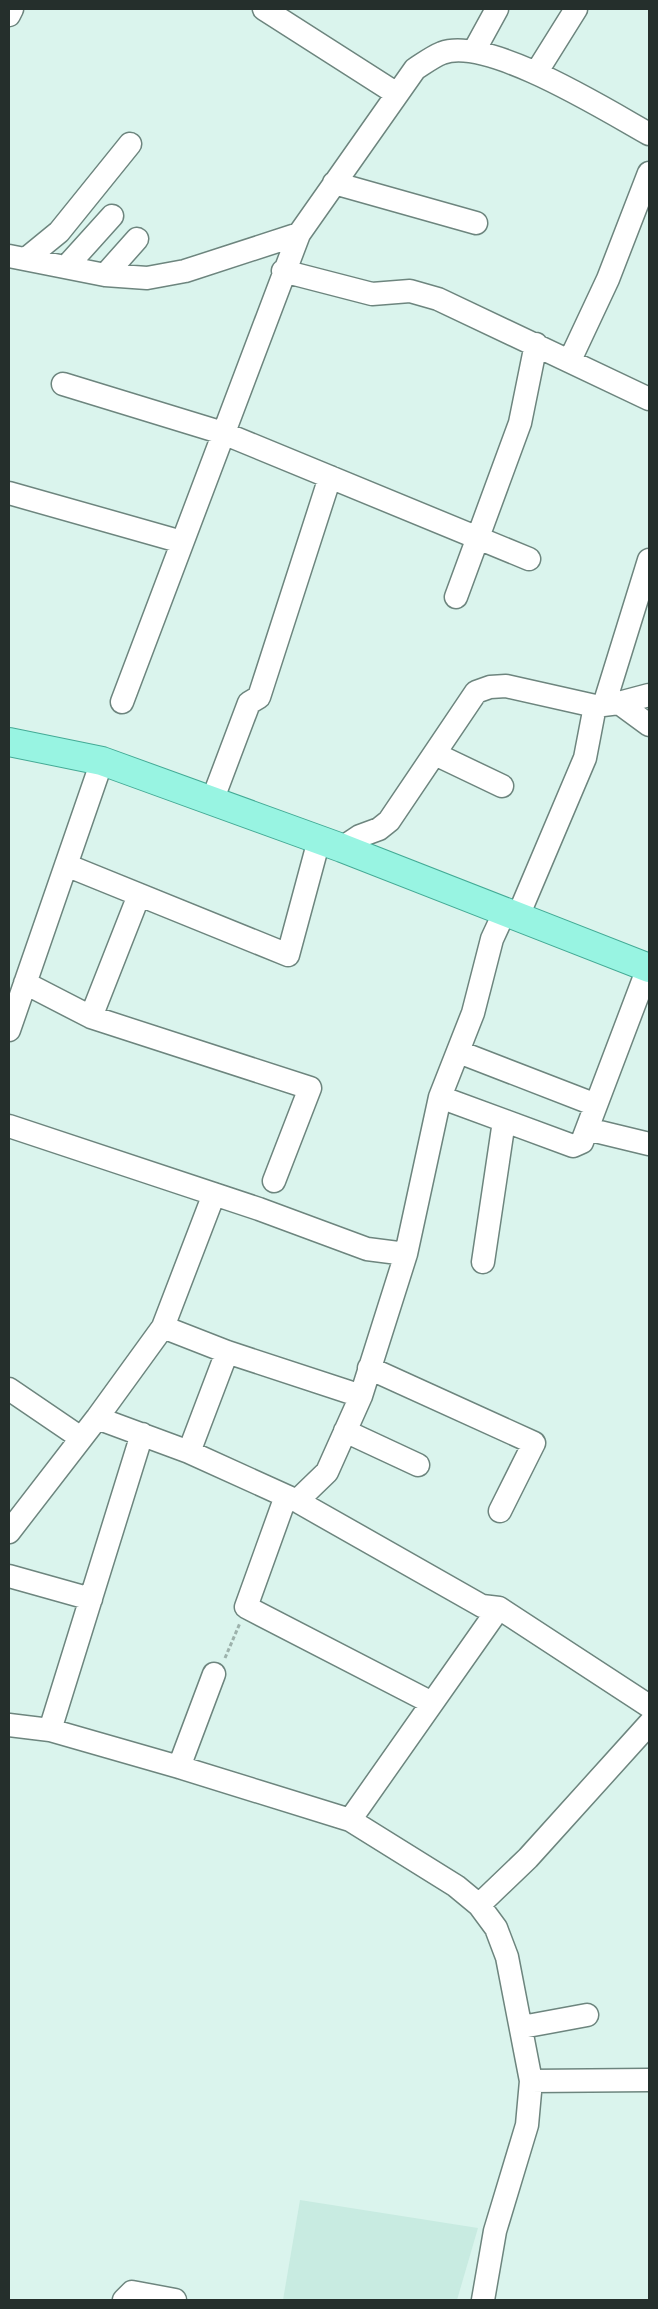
<svg xmlns="http://www.w3.org/2000/svg" width="658" height="2309" font-family="'Work Sans',sans-serif">
<style>
.built{fill:#c8ebe1}
.lines{fill:none;stroke-linecap:round;stroke-linejoin:round}
.minor-casing{stroke:#6d857e;stroke-width:25}
.major-casing{stroke:#44aa95;stroke-width:30}
.path{stroke:#9db2ac;stroke-width:3;stroke-dasharray:4 2.5;stroke-linecap:butt}
.minor{stroke:#fff;stroke-width:22}
.major{stroke:#98f4e2;stroke-width:28}
</style>
<rect width="100%" height="100%" fill="#daf4ed"/>
<path class="built" d="M300,2200L478,2228L457,2300H283Z"/>
<g class="lines">
<g class="minor-casing">
<path id="minor" d="M264,9L397,94
M9,15L12,9
M474,51L497,9
M536,73L576,9
M334,183L476,223
M9,256L105,275L147,278L185,271L299,234L415,69C423,64 432,57 442,53C488,36 606,110 649,134
M26,259L59,232L130,144
M66,267L112,216
M283,271L372,294L410,291L438,299L649,399
M105,275L137,239
M570,360L608,279L649,173
M63,384L223,433L529,559
M9,493L182,542
M456,597L520,423L536,344
M122,702L299,234
M619,703L649,725
M604,705L649,560
M435,754L502,786
M212,801L249,703L259,697L330,477
M342,848L360,836L379,829L389,821L476,692L490,687L506,686L595,706L619,703L649,695
M66,865L288,955L319,840
M518,916L585,758L595,706
M25,983L91,1017L310,1088L274,1181
M91,1017L139,895
M9,1030L102,761
M459,1052L596,1105
M440,1097L573,1146L582,1142L648,968
M9,1126L259,1209L367,1249L406,1254
M587,1129L649,1144
M483,1262L504,1121
M163,1327L227,1352L361,1396
M369,1368L534,1443L500,1511
M9,1389L81,1438
M97,1418L189,1452L297,1501L482,1606L499,1608L649,1706
M345,1431L418,1465
M189,1452L227,1352
M286,1496L246,1607L432,1703
M297,1501L327,1472L361,1396L406,1254L440,1097L473,1013L492,939L505,911
M9,1532L97,1418L163,1327L214,1194
M9,1576L91,1599
M9,1725L50,1730L179,1767L350,1820L456,1886L479,1905L496,1928L507,1957L531,2081L527,2125L495,2231L483,2300
M50,1730L142,1434
M179,1767L214,1674
M350,1820L499,1608
M479,1905L528,1858L649,1724
M522,2027L587,2015
M531,2081L649,2080
M124,2300L132,2292L175,2300"/>
</g>
<g class="major-casing">
<path id="major" d="M9,742L102,761L342,848L649,968"/>
</g>
<path class="path" d="M225,1658L240,1623"/>
<use href="#minor" class="minor"/>
<use href="#major" class="major"/>
</g>
<rect width="658" height="2309" fill="none" stroke="#252f2c" stroke-width="20"/>
</svg>
